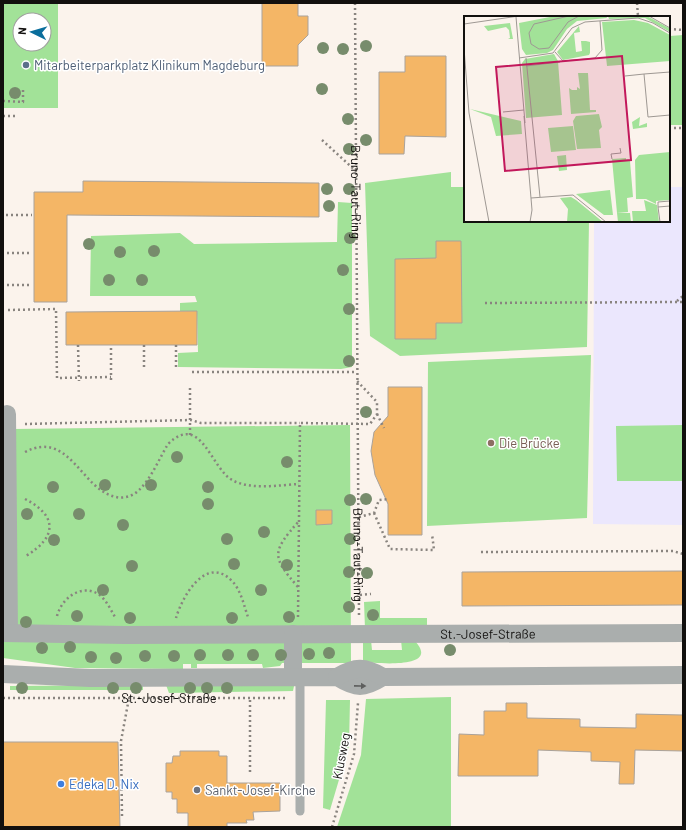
<svg xmlns="http://www.w3.org/2000/svg" width="686" height="830" font-family="Barlow,sans-serif">
<style>
.education{fill:#ebe7fd}
.green{fill:#a2e298;fill-rule:evenodd}
.building{fill:#f4b666;stroke:#a9a29b}
.lines{fill:none;stroke-linecap:round;stroke-linejoin:round}
.path{stroke:#89847f;stroke-width:2.5;stroke-dasharray:2 3;stroke-linecap:butt}
.service{stroke:#aaaead;stroke-width:9}
.minor{stroke:#aaaead;stroke-width:18}
.tree{fill:#778c6c}
.oneway{fill:#5e5f5e}
.service-dot{fill:#5c6f8a;stroke:#fff;stroke-width:1.5}
.education-dot{fill:#8d6e63;stroke:#fff;stroke-width:1.5}
.shop-dot{fill:#3f7fe0;stroke:#fff;stroke-width:1.5}
.worship-dot{fill:#6b7280;stroke:#fff;stroke-width:1.5}
.labels{text-anchor:middle;dominant-baseline:central;stroke-width:3;stroke-linejoin:round;paint-order:stroke}
.service-label{font-size:13px;fill:#4e5e75;stroke:#fff;text-anchor:start}
.street-label{font-size:13px;fill:#12100e;stroke:#fff}
.education-label{font-size:13px;fill:#785e54;stroke:#fff;text-anchor:start}
.shop-label{font-size:13px;fill:#366cbe;stroke:#fff;text-anchor:start}
.worship-label{font-size:13px;fill:#5b616d;stroke:#fff;text-anchor:start}
.inset-road{fill:none;stroke:#9e9893;stroke-width:1}
.view{fill:#c2185b;fill-opacity:0.15;stroke:#c2185b;stroke-width:2}
.inset-edge{fill:none;stroke:#12100e;stroke-width:2}
</style>
<rect width="100%" height="100%" fill="#fbf3ec"/>
<path class="education" d="M669,187H683V525L593,524L594,221H669Z"/>
<path class="green" d="M3,3H58V108H3ZM20,20H44V44H20Z
M683,35V125H671L670,36Z
M451,172V187H465V221H589L587,347L400,356L370,336L365,183Z
M338,202L352,203V367L341,369L178,367V353L198,352L197,311H180V303L197,302L195,296H90L91,236L180,233L194,244L337,242Z
M591,355L587,518L427,526L428,362Z
M350,425L351,663H282L280,666L263,668L262,664H197V668H191V664H183V669L75,668L3,658V426L13,429Z
M683,425V481H617L616,426Z
M380,601V618H427V629H365L364,602Z
M363,640H371L372,650H402L401,640H414C443,670 376,663 363,662Z
M143,685V690H10V686Z
M166,685L294,686L293,691L169,693Z
M451,697V827H337L361,755L366,699Z
M326,700H350L349,746L330,810L323,808Z"/>
<path class="building" d="M262,3H298V16H308V35L298,45V66H262Z
M405,56H446V137L405,136L404,154H379V72H405Z
M83,181L319,183V217L67,215V302H34V192H83Z
M436,241H461L462,323H436V339H395V259L436,258Z
M197,311V345H66V312Z
M388,387H422V535H388V504L375,475L371,451L374,432L388,416Z
M316,510H332V524L316,525Z
M683,571V605L462,606V572Z
M506,703H527V718L580,719V727L636,728V714L683,715V751L635,750L634,784H619L620,762L591,761V752L538,750V776H458L459,734L484,735V711H506Z
M3,742H118L120,827H3Z
M180,751H219V756H227V783H280V811L253,812L254,820H246L247,823H227V827H188V813H177V799H172V792H166V763H172L173,756H180Z"/>
<g class="lines">
<g class="path">
<path id="s1" d="M355,3L359,616"/>
<path d="M637,3L638,16"/>
<path d="M669,29L683,30"/>
<path d="M3,101L23,102V87"/>
<path d="M3,116H17"/>
<path d="M669,128H683"/>
<path d="M322,140L357,172"/>
<path d="M6,215H32"/>
<path d="M7,253H32"/>
<path d="M7,285H32"/>
<path d="M677,301L683,296"/>
<path d="M485,303L683,302"/>
<path d="M8,310L56,309L57,378L111,377"/>
<path d="M78,345L79,381"/>
<path d="M144,367V345"/>
<path d="M176,367V345"/>
<path d="M192,372H357"/>
<path d="M111,380V345"/>
<path d="M377,414L384,428"/>
<path d="M25,424L191,420L201,423H300"/>
<path d="M190,435V385"/>
<path d="M25,452C70,429 81,490 116,497C124,499 133,496 139,490C151,479 159,459 168,444C202,411 211,471 234,481C253,490 279,485 299,484"/>
<path d="M25,499C58,516 57,537 26,556"/>
<path d="M374,513L390,549L434,550L432,534"/>
<path d="M359,517L374,513L379,500L388,499"/>
<path d="M481,552L673,551L683,554"/>
<path d="M298,587C271,556 272,552 299,521"/>
<path d="M360,595L371,594"/>
<path d="M57,616C62,597 83,582 101,596C107,602 111,610 115,617"/>
<path d="M298,617L300,423L370,424L377,414V402L357,381"/>
<path d="M176,618C182,597 206,554 232,581C241,590 244,606 248,617"/>
<path id="s2" d="M3,698H288"/>
<path d="M250,772V699"/>
<path d="M122,816L121,741L129,698"/>
<path d="M332,827L354,754L358,703"/>
</g>
<path class="service" d="M300,811V677"/>
<g class="minor">
<path d="M7,414L9,633"/>
<path id="s3" d="M3,633L125,635L683,633"/>
<path d="M293,634V677"/>
<path d="M3,674L90,678L337,677C356,689 364,689 383,677"/>
<path d="M337,677C355,666 365,666 383,677L683,675"/>
</g>
</g>
<g class="tree">
<circle cx="366" cy="46" r="6"/>
<circle cx="323" cy="48" r="6"/>
<circle cx="343" cy="49" r="6"/>
<circle cx="322" cy="89" r="6"/>
<circle cx="15" cy="93" r="6"/>
<circle cx="348" cy="119" r="6"/>
<circle cx="366" cy="140" r="6"/>
<circle cx="349" cy="149" r="6"/>
<circle cx="327" cy="189" r="6"/>
<circle cx="349" cy="189" r="6"/>
<circle cx="329" cy="206" r="6"/>
<circle cx="350" cy="238" r="6"/>
<circle cx="89" cy="244" r="6"/>
<circle cx="154" cy="251" r="6"/>
<circle cx="120" cy="252" r="6"/>
<circle cx="343" cy="270" r="6"/>
<circle cx="109" cy="280" r="6"/>
<circle cx="142" cy="280" r="6"/>
<circle cx="349" cy="309" r="6"/>
<circle cx="349" cy="361" r="6"/>
<circle cx="366" cy="412" r="6"/>
<circle cx="177" cy="457" r="6"/>
<circle cx="287" cy="462" r="6"/>
<circle cx="105" cy="485" r="6"/>
<circle cx="151" cy="485" r="6"/>
<circle cx="53" cy="487" r="6"/>
<circle cx="208" cy="487" r="6"/>
<circle cx="366" cy="499" r="6"/>
<circle cx="350" cy="500" r="6"/>
<circle cx="208" cy="504" r="6"/>
<circle cx="27" cy="514" r="6"/>
<circle cx="79" cy="514" r="6"/>
<circle cx="123" cy="525" r="6"/>
<circle cx="264" cy="532" r="6"/>
<circle cx="227" cy="539" r="6"/>
<circle cx="350" cy="539" r="6"/>
<circle cx="54" cy="540" r="6"/>
<circle cx="234" cy="564" r="6"/>
<circle cx="287" cy="565" r="6"/>
<circle cx="132" cy="566" r="6"/>
<circle cx="349" cy="572" r="6"/>
<circle cx="367" cy="573" r="6"/>
<circle cx="103" cy="590" r="6"/>
<circle cx="261" cy="590" r="6"/>
<circle cx="349" cy="607" r="6"/>
<circle cx="373" cy="615" r="6"/>
<circle cx="77" cy="616" r="6"/>
<circle cx="289" cy="617" r="6"/>
<circle cx="130" cy="618" r="6"/>
<circle cx="232" cy="618" r="6"/>
<circle cx="26" cy="622" r="6"/>
<circle cx="70" cy="647" r="6"/>
<circle cx="42" cy="648" r="6"/>
<circle cx="450" cy="650" r="6"/>
<circle cx="329" cy="653" r="6"/>
<circle cx="309" cy="654" r="6"/>
<circle cx="200" cy="655" r="6"/>
<circle cx="228" cy="655" r="6"/>
<circle cx="253" cy="655" r="6"/>
<circle cx="281" cy="655" r="6"/>
<circle cx="145" cy="656" r="6"/>
<circle cx="174" cy="656" r="6"/>
<circle cx="91" cy="657" r="6"/>
<circle cx="116" cy="658" r="6"/>
<circle cx="22" cy="688" r="6"/>
<circle cx="113" cy="688" r="6"/>
<circle cx="136" cy="688" r="6"/>
<circle cx="190" cy="688" r="6"/>
<circle cx="207" cy="688" r="6"/>
<circle cx="227" cy="688" r="6"/>
</g>
<defs><path id="oneway-solid" d="M-6-.8H1V-3.2L6.5 0L1 3.2V.8H-6Z"/></defs>
<use class="oneway" href="#oneway-solid" transform="translate(360 686) rotate(1)"/>
<circle class="service-dot" cx="26" cy="65" r="4"/>
<circle class="education-dot" cx="491" cy="443" r="4"/>
<circle class="shop-dot" cx="61" cy="784" r="4"/>
<circle class="worship-dot" cx="197" cy="790" r="4"/>
<g class="labels">
<g class="service-label">
<text x="34" y="65">Mitarbeiterparkplatz Klinikum Magdeburg</text>
</g>
<g class="street-label">
<text stroke="none"><textPath href="#s1" startOffset="189">Bruno-Taut-Ring</textPath></text>
<text stroke="none"><textPath href="#s1" startOffset="552">Bruno-Taut-Ring</textPath></text>
<text stroke="none"><textPath href="#s3" startOffset="485">St.-Josef-Straße</textPath></text>
<text stroke="none"><textPath href="#s2" startOffset="166">St.-Josef-Straße</textPath></text>
<text transform="translate(341 756) rotate(-79)">Klusweg</text>
</g>
<g class="education-label">
<text x="499" y="443">Die Brücke</text>
</g>
<g class="shop-label">
<text x="69" y="784">Edeka D. Nix</text>
</g>
<g class="worship-label">
<text x="205" y="790">Sankt-Josef-Kirche</text>
</g>
</g>
<g transform="translate(464 16)">
<rect width="206" height="206" fill="#fbf3ec"/>
<path d="M91,0H142L143,2L113,5L103,13L89,34L83,37L62,39L58,33L55,7ZM144,0H183L205,12L206,16L181,2L145,3ZM170,4L184,7L206,19V45L143,50L138,6ZM46,7L49,23H44L46,22L45,14L42,11L24,15L20,10ZM115,10L116,16L110,17L112,36L118,35L117,25H122L126,26V37L125,39L99,44L93,36ZM90,38L94,45L98,99L62,102L58,47L61,43ZM114,57H124L126,94H132V96L107,98L105,72L108,74H113V71L116,73ZM6,93L57,105L58,118L32,120L27,101ZM135,98L138,111L135,114L137,132L113,133L109,105L112,100ZM176,101L175,110L183,107V111L169,113L168,106ZM109,110L112,134L87,136L84,112ZM206,136V184L192,185V188L182,183H172L171,144L175,139ZM102,139L103,154L95,155L93,140ZM162,142V145H166L169,181L163,182L164,196L153,197L148,143ZM146,174L149,199H140L112,178ZM107,181L112,184L139,206H103L104,193L96,182ZM180,184L193,189L195,206H169L168,195H182ZM153,197H166L167,206H154Z" fill="#a2e298"/>
<path class="inset-road" d="M105,0L70,8L65,17L67,28L75,33L85,32L104,6L115,0M185,0L206,12M52,1L61,107M0,8L55,0M0,32L5,97L25,206M91,36L99,45L131,42L138,34L136,5M55,42L89,37L108,12L121,6L174,2L189,7L206,17M62,42L76,181M62,50L96,46M206,56L180,58L184,101L206,99M161,60L180,58M39,96L60,94M60,100L68,194L66,206M148,143L147,138L157,137L156,132M67,182L109,179L142,206M194,191V186L206,185M196,206L194,191L206,190"/>
<path class="view" d="M158,40L167,144L41,155L32,51Z"/>
<rect width="206" height="206" class="inset-edge"/>
</g>
<rect width="686" height="830" fill="none" stroke="#12100e" stroke-width="8"/>
<g transform="translate(32 32) rotate(275)"><circle r="19" fill="#ffffff" stroke="#a09f9f"/>
<path d="M0-3L7 15L0 10L-7 15Z" fill="#0a6e9c"/>
<text y="-6" font-size="11" font-weight="bold" text-anchor="middle" fill="#12100e">N</text>
</g>
</svg>
